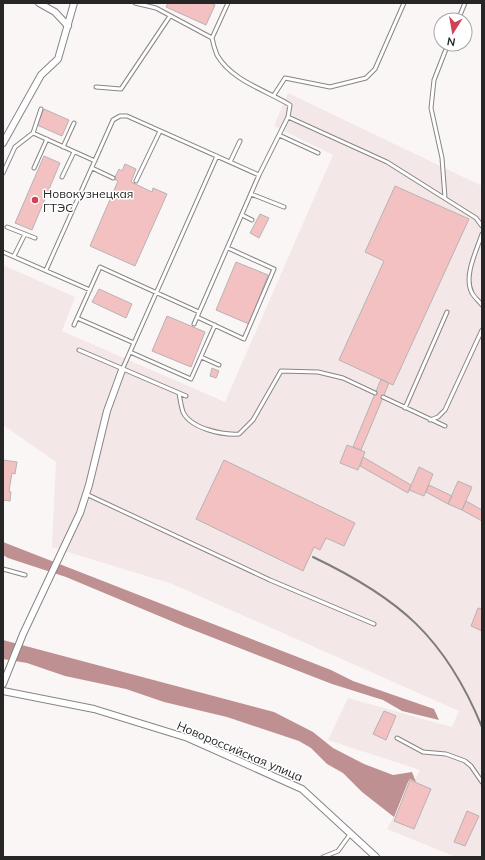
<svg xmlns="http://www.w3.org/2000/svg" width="485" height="860" font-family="Mulish,sans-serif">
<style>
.built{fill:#f4e7e7}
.water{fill:#bf9091}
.building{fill:#f3c1c2;stroke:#b7b3b3}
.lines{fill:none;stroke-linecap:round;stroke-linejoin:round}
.lane-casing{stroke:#888585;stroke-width:5}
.street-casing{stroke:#888585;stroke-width:8}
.lane{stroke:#fff;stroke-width:3}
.street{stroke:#fff;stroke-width:6}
.rail{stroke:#7e7c7c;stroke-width:2}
.poi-dot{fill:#d24256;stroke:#fff;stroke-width:1.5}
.labels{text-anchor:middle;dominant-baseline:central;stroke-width:3;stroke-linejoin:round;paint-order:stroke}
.poi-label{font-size:12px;fill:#272626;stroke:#fff;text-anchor:start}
.street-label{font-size:12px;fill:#272626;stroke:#fff}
</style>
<rect width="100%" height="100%" fill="#faf6f6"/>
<path class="built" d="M288,93L482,186V857H456L387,829L420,770L328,740L348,698L452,727L459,711L172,584L52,547L56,462L3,425V265L75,297L62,331L225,402L333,155L274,126Z"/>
<path class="water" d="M3,542L331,670L353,681L434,709L439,720L402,711L383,700L332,684L183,626L66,577L8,558L3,555Z
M3,640L274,712L313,732L333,748L364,764L393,775L412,772L416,782L410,779L408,782L394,817L362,792L343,773L327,764L311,748L299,741L227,717L164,702L126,689L65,676L27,663L3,659Z"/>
<path class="building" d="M168,3H211L215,5L206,25L166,7Z
M44,109L69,120L62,136L37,125Z
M44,156L60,163L32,230L15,223Z
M125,164L136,169L131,182L152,192L153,188L167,194L135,266L90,246L118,181L114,179L119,169L122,171Z
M395,186L469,219L393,385L339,360L384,261L365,252Z
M260,214L269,218L259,238L250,233Z
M236,262L268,275L249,324L216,310Z
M99,289L132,304L126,318L92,302Z
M167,316L205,332L191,367L152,351Z
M212,368L219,371L216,378L210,376Z
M381,379L389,383L361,450L353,447Z
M347,445L365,452L358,470L340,463Z
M363,457L411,485L408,493L360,466Z
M3,460L17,462L15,474L12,473L9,491L11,492L10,501L3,500Z
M224,460L355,523L344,546L326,538L320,550L314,547L303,571L196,519Z
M419,467L433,474L424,496L409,490Z
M458,481L472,487L462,510L448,504Z
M429,485L452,496L448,504L426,492Z
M466,501L482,510V521L462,510Z
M478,608L482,609V631L471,626Z
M384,711L396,716L386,740L373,734Z
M410,780L431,789L414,829L394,821Z
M467,811L479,816L465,846L454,842Z"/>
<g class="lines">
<g class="lane-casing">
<path id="lane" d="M135,3L156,8L212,38
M458,20L465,3
M96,87L121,89L170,16
M274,95L285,78L330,87L366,78L375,69L404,3
M288,117L387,162L476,218L482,226
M33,133L95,161
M279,135L318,153
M63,147L74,123
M230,162L240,141
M34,168L47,139
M92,168L113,178
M3,173L15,147L33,133L41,109
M62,177L74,152
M136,181L160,131
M251,194L284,207
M445,198L442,158L431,108L434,80L448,44
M242,215L252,220
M7,227L35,238
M482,234C477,250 463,276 472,293C474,297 479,301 482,305
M3,252L90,290
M14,256L25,234
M46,270L113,120L120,116H127L259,175
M197,317L244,339L274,269L228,248
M77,318L134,343
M194,324L259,175L288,117L290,105C266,90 232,81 217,55C215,50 213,43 212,38L228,3
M74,325L100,267L199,312
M79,350L186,396
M130,352L191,379L215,325
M201,357L219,365
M122,370L217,156
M179,393C180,399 181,406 183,412C191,429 223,435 239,434L253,420L281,371L318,372L343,378L375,393
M383,397L445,426
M405,408L447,312
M430,420L438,417L445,410L482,330
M86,494L270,580L374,624
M3,569L25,575
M397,738L423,752L446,754L465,761L471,766L482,782
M323,857L338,851L351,833"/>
</g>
<g class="street-casing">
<path id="street" d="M39,3L55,12L68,26
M3,143L41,75L58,59L74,3
M3,684L23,634L80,513L89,485L107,411L122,370
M3,691L94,709L188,738L302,789L376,857"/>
</g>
<use href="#lane" class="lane"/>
<use href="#street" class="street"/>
<path class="rail" d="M313,557C399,598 445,637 482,727"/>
</g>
<circle class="poi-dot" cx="35" cy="200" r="4"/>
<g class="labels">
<g class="poi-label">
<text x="43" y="193">Новокузнецкая<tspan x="43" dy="14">ГТЭС</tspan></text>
</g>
<g class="street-label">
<text transform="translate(240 751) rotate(23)">Новороссийская улица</text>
</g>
</g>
<rect width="485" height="860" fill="none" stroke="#272626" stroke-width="8"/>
<g transform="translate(453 32) rotate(191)"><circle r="19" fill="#ffffff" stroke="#a9a8a8"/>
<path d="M0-3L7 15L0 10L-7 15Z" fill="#d24256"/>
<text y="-6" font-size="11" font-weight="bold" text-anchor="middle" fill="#272626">N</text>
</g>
</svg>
